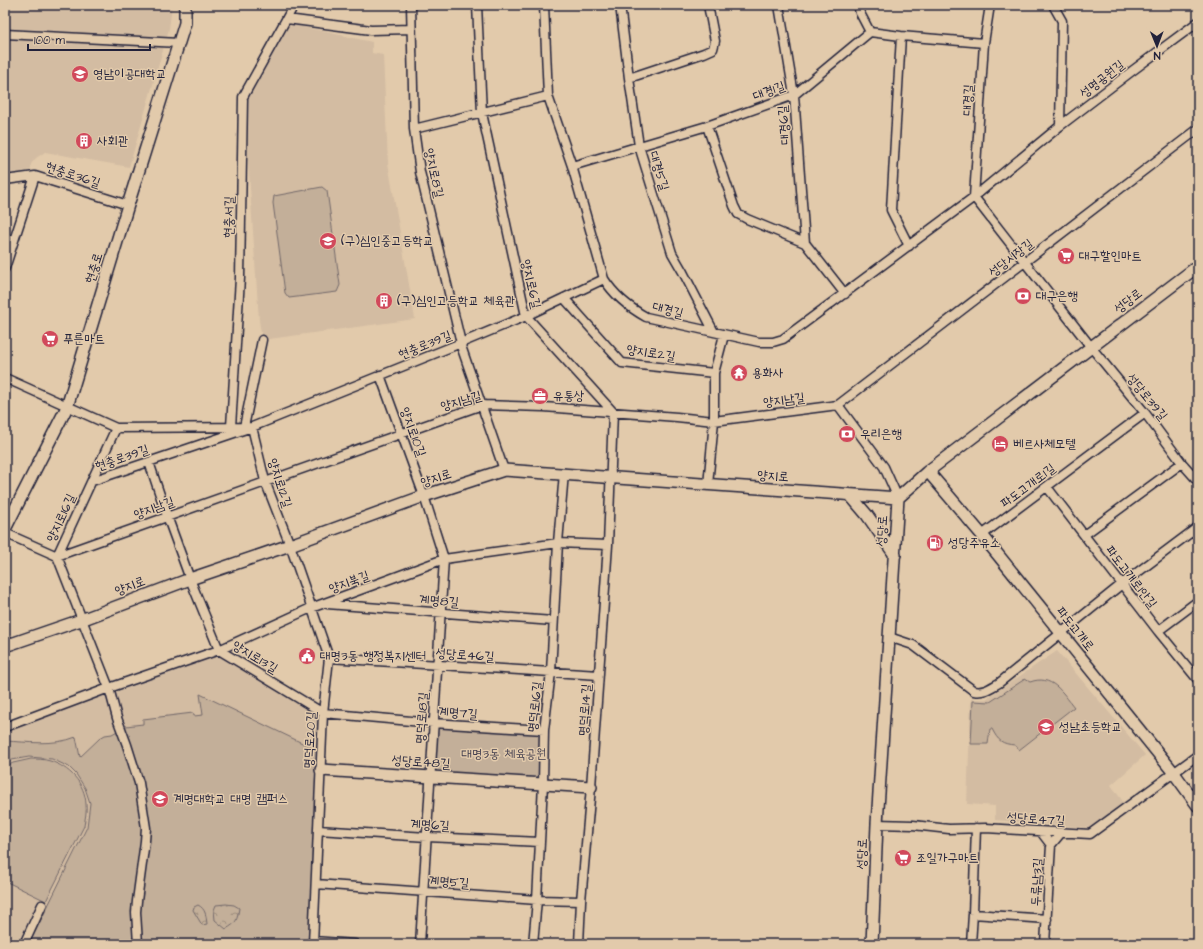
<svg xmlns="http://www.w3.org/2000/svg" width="1203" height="949" font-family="'Architects Daughter','Poor Story',sans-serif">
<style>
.built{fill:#d3bca2}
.green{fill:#c3af99;stroke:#72686a}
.forest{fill:url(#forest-crowns);stroke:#72686a}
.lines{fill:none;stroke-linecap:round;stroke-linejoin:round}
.street-casing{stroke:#22223b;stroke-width:11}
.secondary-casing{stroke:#22223b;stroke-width:14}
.street{stroke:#e2caab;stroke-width:8}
.secondary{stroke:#e2caab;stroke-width:11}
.labels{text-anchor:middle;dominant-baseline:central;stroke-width:3;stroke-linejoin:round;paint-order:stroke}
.poi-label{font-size:13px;fill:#22223b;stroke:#e2caab;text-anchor:start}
.street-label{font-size:13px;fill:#22223b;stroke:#e2caab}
.park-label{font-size:13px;fill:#423e4e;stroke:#e2caab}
</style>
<defs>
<pattern id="forest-crowns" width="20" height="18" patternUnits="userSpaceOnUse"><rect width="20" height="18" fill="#c3af99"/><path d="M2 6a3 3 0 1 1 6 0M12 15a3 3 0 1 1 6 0" fill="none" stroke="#9e8e7e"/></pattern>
</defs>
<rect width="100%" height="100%" fill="#e2caab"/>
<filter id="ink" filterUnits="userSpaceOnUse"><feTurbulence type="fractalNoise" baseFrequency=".025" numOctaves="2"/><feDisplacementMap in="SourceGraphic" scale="8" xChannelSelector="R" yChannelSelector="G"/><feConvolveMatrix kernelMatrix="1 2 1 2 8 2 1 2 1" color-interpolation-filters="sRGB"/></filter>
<g filter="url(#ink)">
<path class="built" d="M5,5H172L169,29L129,167L45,152L36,158L31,164V170L5,175Z
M295,25L372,42V53L383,55L388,163L415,319L262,340L259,320L244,99L287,26Z
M1057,651L1145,755L1111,785L1124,803L1089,828L995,820V806L967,804L971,699H986Z
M213,657H220L319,716L310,944H5V730Z"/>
<path class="green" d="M322,187L327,191L340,285L337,292L289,298L285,293L273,203L274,196Z
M1025,679L1030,682C1052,674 1062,692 1074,707L1019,750L1015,745C1002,744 998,741 992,729H990L988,744H971L973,701L990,702Z
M200,694L321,752L313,944H29L87,827L90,803L85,788L76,774L69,767L52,759L29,757L12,760L5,764V741C28,742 54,746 76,737L80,757L100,738L105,735L112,734L126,726L143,724V719L193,713L194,716L203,715Z
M433,723L544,730L543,784L429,776Z
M31,759C37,759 44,759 50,761C69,767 85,783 86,804C87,811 85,819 84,826L46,901L5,881V767L13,763Z"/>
<path class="forest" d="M226,904L234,905L239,908C237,920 237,923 226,929L215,920L214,910L216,905Z
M198,905C206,909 206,916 207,924L202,925L193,910L194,907Z"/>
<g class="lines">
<g class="street-casing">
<path id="street" d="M411,5L414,129L420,172L461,343
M477,5L482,113L526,316L613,412L608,545L591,787L581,901L579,944
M544,5L548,96L572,166L604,279C614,295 630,308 646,317L759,342H773L783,339L974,197L1060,126L1132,71L1198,22
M620,5L629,78L639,146L672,253L683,272L714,332
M779,5L794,95L805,243L845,294
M858,5L860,13L870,32
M990,5L984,43L974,197L1091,347L1145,413L1182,463L1198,481
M1053,5L1062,21L1060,126
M287,19L371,30L411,29
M5,34L179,43
M901,36L891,210L909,246
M629,78L704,53L713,49L715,41L708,5
M707,126L734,206L738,214L747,219L805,243
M414,129L548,96
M572,166L707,126L794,95L870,32L901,36L984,43
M5,180L35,176L128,205
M5,268L35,176
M564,298L622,363L714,373
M460,343L504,470
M380,375L424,496L444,559L420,944
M5,378L116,428L252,427L265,481L290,545L329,658L323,713L313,944
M838,405L884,467L898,498
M231,427L240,278L243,97L294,5
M244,427L262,340
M116,428L57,556L109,688L117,718L127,745L139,783L146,828L145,841L137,901L136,912L138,944
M149,462L167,516L190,579L219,650L323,713L433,723L544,730
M92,481L252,427L461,343L526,316L604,279
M708,485L714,421V373L724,335
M1047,487L1158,631L1198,680
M5,533L57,556L482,405L544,407L677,417L714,421L838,405L1198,129
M982,535L1145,413
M1084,535L1182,463
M327,604L553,621
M1158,631L1198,601
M889,637L913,645L974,691C984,693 990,688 999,683L1122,584L1198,527
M329,658L599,675
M5,727L109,688L219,650L311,608L444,559L558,543L608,545
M877,824L913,825L949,829L986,828L1090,834L1198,755
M318,830L427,837L540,842
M1041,832L1051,845L1061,833
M316,884L537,900L581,901
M973,914L1047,919
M313,941L355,944
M24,944L42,905
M533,944L537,900L543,784L544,730L551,672L558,543L564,473
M971,944L973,914L976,828
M1045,944L1051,845"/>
</g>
<g class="secondary-casing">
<path id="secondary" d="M927,472L931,475L982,535L1174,773L1198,806
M850,495L867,515L895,555
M5,529L67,407L128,205L185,23V5
M5,646L81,620L190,579L290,545L424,496L504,470L898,498
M321,770L591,787
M872,944L877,824L898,498L927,472L1198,266"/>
</g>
<use href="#street" class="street"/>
<use href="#secondary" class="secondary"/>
</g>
</g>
<defs>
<g id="university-disc" transform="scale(0.9)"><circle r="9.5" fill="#d1495b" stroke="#e2caab"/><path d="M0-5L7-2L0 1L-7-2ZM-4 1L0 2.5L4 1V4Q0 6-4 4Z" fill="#fff"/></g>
<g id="building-disc" transform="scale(0.9)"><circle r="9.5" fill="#d1495b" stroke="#e2caab"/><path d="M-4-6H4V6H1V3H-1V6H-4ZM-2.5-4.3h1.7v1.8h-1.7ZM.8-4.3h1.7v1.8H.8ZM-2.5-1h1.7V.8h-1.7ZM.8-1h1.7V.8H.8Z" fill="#fff"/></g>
<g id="school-disc" transform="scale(0.9)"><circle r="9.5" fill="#d1495b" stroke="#e2caab"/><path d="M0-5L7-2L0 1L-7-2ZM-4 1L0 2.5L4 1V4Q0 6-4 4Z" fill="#fff"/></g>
<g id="supermarket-disc" transform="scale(0.9)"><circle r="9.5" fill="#d1495b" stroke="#e2caab"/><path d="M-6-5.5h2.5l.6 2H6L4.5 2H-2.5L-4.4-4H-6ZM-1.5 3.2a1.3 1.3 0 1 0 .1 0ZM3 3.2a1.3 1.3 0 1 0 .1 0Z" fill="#fff"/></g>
<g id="bank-disc" transform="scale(0.9)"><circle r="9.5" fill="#d1495b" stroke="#e2caab"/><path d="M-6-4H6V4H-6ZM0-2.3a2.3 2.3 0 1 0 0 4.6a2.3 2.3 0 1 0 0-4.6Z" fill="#fff"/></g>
<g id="temple-disc" transform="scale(0.9)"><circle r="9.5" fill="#d1495b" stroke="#e2caab"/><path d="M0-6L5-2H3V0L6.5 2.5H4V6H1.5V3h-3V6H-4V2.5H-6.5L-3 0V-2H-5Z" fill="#fff"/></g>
<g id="office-disc" transform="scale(0.9)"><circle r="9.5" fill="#d1495b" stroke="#e2caab"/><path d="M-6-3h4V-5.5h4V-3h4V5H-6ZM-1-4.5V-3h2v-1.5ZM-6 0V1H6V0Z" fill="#fff"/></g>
<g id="hotel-disc" transform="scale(0.9)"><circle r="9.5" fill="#d1495b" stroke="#e2caab"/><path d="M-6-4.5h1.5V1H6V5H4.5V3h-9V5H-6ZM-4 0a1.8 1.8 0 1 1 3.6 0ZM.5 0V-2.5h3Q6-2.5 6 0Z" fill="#fff"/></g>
<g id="fuel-disc" transform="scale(0.9)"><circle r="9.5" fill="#d1495b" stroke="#e2caab"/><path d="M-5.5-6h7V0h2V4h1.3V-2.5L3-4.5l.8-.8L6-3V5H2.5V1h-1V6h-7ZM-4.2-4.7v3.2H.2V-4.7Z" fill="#fff"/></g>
<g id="civic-disc" transform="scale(0.9)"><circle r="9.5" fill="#d1495b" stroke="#e2caab"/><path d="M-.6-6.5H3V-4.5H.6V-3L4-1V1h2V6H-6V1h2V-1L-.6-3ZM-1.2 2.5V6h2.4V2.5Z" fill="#fff"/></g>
</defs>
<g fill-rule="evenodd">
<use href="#university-disc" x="80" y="74"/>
<use href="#building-disc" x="84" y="141"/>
<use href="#school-disc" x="328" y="241"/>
<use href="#supermarket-disc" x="1066" y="256"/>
<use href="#bank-disc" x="1023" y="296"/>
<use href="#building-disc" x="384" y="301"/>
<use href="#supermarket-disc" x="50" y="339"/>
<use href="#temple-disc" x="739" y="373"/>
<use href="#office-disc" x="540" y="396"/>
<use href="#bank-disc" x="847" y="434"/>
<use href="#hotel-disc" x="1000" y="444"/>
<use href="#fuel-disc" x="935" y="543"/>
<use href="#civic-disc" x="307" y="656"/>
<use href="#school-disc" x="1046" y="727"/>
<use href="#university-disc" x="160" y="799"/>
<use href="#supermarket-disc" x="903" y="858"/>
</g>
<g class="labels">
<g class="poi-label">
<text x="93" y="74">영남이공대학교</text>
<text x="97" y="141">사회관</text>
<text x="341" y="241">(구)심인중고등학교</text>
<text x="1079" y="256">대구할인마트</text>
<text x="1036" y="296">대구은행</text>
<text x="397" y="301">(구)심인고등학교 체육관</text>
<text x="63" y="339">푸른마트</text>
<text x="752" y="373">용화사</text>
<text x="553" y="396">유통상</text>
<text x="860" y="434">우리은행</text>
<text x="1013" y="444">베르사체모텔</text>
<text x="948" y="543">성당주유소</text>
<text x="320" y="656">대명3동 행정복지센터</text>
<text x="1059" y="727">성남초등학교</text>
<text x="173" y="799">계명대학교 대명 캠퍼스</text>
<text x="916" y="858">조일가구마트</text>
</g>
<g class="street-label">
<text transform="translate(1102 79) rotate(-38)">성명공원길</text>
<text transform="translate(769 91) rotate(-20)">대경1길</text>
<text transform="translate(968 100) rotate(-86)">대경길</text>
<text transform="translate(784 125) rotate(-94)">대경6길</text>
<text transform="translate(659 171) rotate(73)">대경5길</text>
<text transform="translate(434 173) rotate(78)">양지로8길</text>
<text transform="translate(73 175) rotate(18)">현충로36길</text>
<text transform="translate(229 217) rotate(-89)">현충서길</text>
<text transform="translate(1011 258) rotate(-38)">성당시장길</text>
<text transform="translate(94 268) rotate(-73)">현충로</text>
<text transform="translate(531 284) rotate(77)">양지로6길</text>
<text transform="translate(1128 301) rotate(-37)">성당로</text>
<text transform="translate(668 310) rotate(14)">대경길</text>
<text transform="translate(425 345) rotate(-22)">현충로39길</text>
<text transform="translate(651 353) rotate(9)">양지로2길</text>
<text transform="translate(1147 397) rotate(51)">성당로39길</text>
<text transform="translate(784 400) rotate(-7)">양지남길</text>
<text transform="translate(461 401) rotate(-16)">양지남길</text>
<text transform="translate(413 432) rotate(70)">양지로10길</text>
<text transform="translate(122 458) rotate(-19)">현충로39길</text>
<text transform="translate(773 476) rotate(4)">양지로</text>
<text transform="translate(436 478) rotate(-18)">양지로</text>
<text transform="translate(280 483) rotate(72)">양지로12길</text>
<text transform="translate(1028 486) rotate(-37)">파도고개로1길</text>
<text transform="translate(154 508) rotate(-20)">양지남길</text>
<text transform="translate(61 518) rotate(-65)">양지로16길</text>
<text transform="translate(882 531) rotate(-86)">성당로</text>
<text transform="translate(1131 577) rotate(52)">파도고개로1안길</text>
<text transform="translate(349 582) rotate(-20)">양지북길</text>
<text transform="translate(130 586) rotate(-21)">양지로</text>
<text transform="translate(439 601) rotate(4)">계명8길</text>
<text transform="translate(1075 629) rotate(51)">파도고개로</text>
<text transform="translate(465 655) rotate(4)">성당로46길</text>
<text transform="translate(255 657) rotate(31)">양지로13길</text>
<text transform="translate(535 707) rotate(-84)">명덕로16길</text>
<text transform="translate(585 710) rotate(-86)">명덕로14길</text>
<text transform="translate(458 713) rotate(4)">계명7길</text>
<text transform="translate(422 718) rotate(-86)">명덕로18길</text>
<text transform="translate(310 740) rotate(-87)">명덕로20길</text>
<text transform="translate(421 762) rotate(4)">성당로48길</text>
<text transform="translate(1036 819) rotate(4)">성당로47길</text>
<text transform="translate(430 825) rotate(3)">계명6길</text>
<text transform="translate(862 854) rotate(-88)">성당로</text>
<text transform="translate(449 882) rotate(4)">계명5길</text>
<text transform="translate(1037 882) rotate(-87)">두류남3길</text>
</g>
<g class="park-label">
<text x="504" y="754">대명3동 체육공원</text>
</g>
</g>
<rect width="1203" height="949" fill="none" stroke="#e2caab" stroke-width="20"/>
<rect x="10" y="10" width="1183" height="929" fill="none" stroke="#22223b" stroke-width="1.5" filter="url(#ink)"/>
<g transform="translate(1157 46) rotate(179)" stroke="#e2caab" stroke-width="3" paint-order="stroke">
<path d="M0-3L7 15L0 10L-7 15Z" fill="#22223b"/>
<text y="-6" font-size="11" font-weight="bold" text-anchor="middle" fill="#22223b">N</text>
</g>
<path d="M28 44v6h122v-6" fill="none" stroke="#22223b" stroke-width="2"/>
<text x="34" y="44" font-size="12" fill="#22223b" stroke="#e2caab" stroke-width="3" paint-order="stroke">100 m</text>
</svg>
